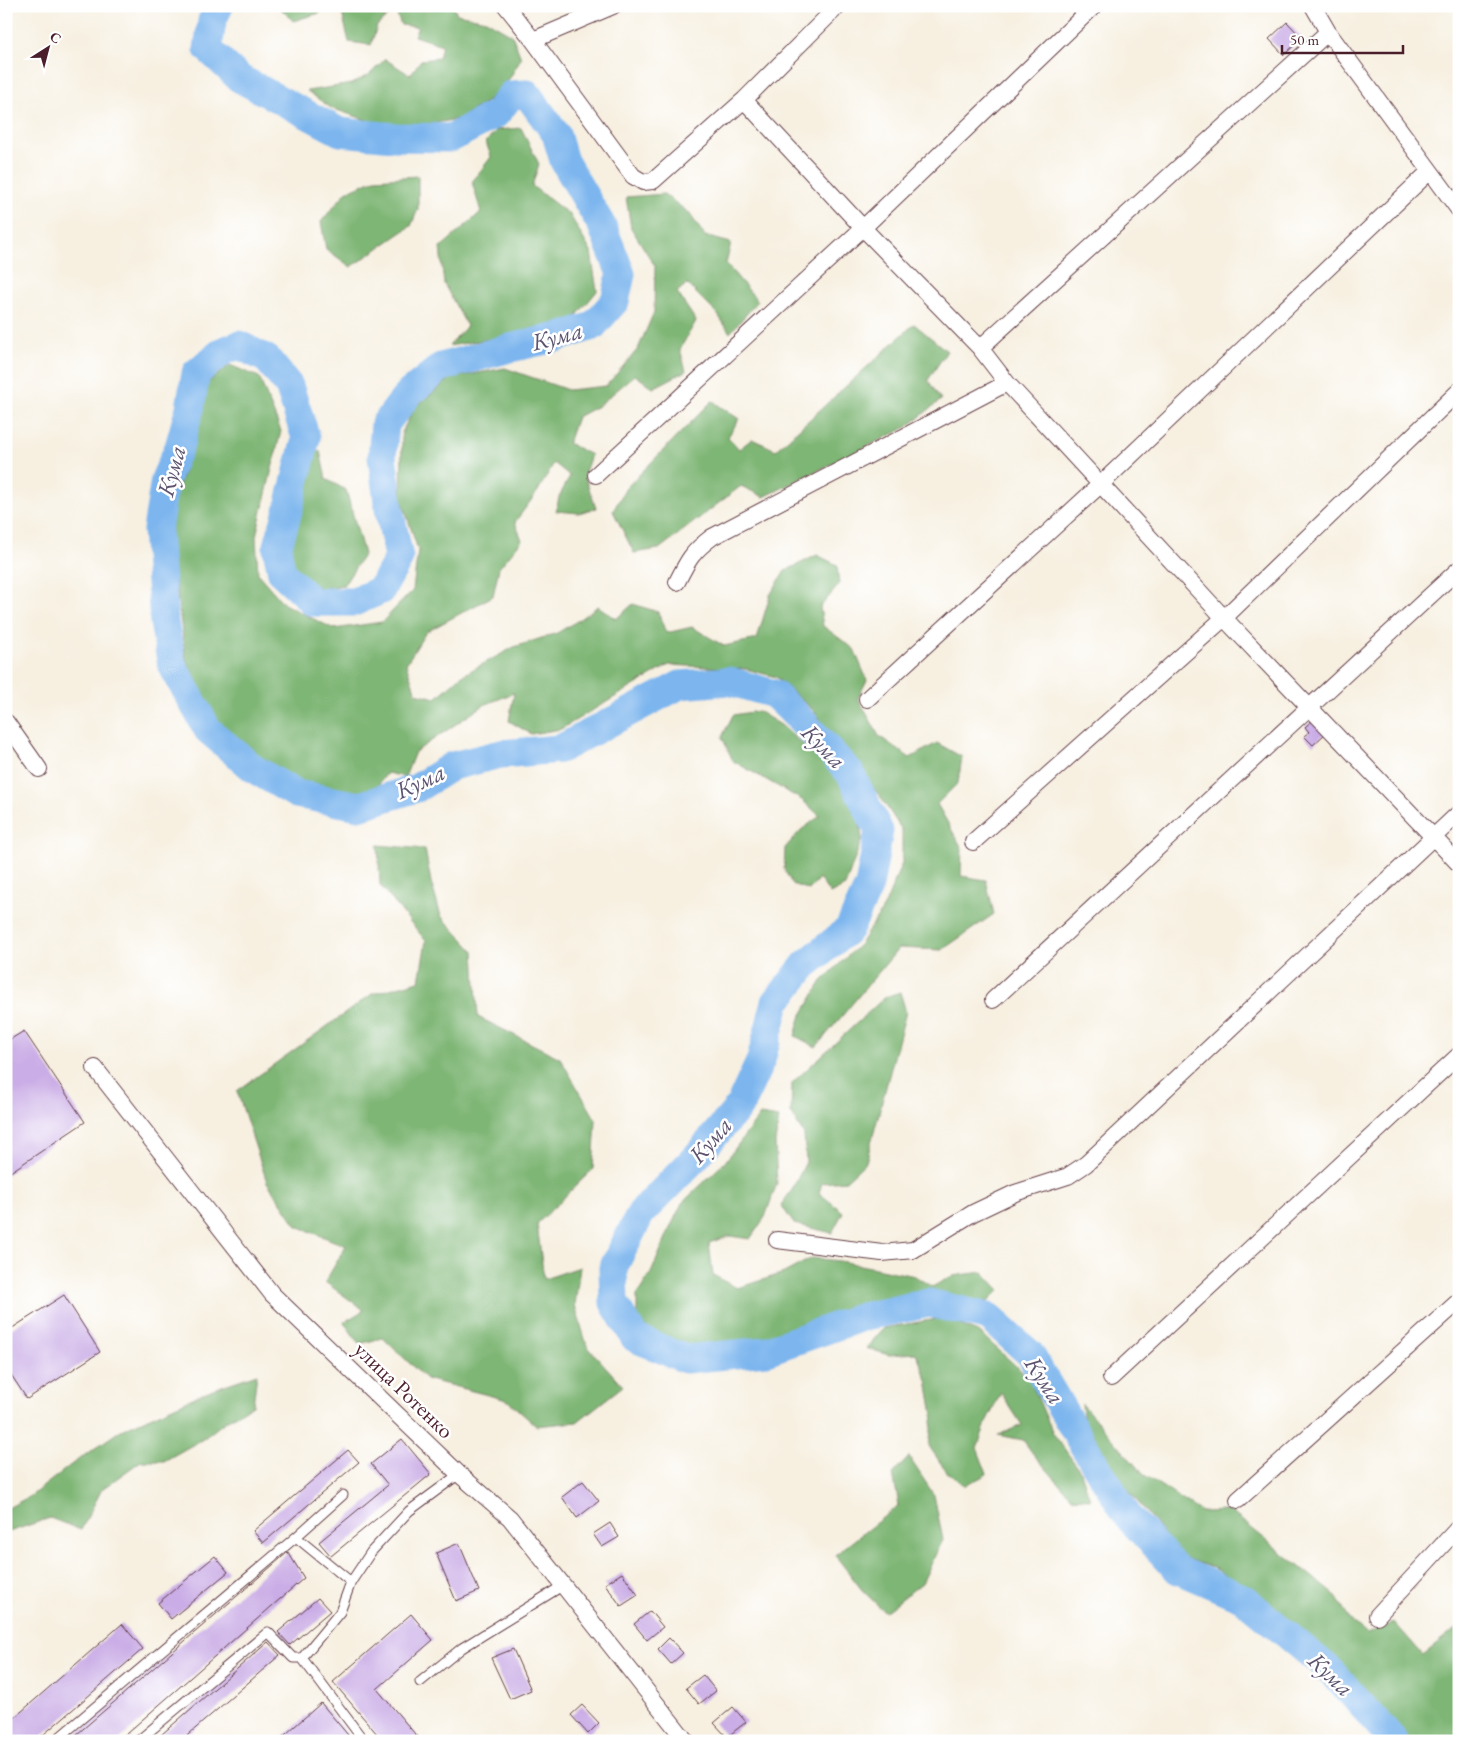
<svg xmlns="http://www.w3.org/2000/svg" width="1465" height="1747" font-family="'EB Garamond',serif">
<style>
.forest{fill:#7eb674;stroke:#646a50}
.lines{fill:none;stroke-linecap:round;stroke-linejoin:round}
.river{stroke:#7db6ee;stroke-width:29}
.building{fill:#caade6}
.service-casing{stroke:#643e46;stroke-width:11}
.minor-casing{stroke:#643e46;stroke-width:18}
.service{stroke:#fff;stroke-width:9}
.minor{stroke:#fff;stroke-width:16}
.labels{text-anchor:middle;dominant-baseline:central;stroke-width:5;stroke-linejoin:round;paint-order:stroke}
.street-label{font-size:22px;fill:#4a1f2b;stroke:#fff}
.water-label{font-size:24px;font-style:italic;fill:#5c546f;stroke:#fff}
</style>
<rect width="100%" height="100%" fill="#fff"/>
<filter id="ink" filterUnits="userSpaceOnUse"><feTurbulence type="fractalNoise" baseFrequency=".02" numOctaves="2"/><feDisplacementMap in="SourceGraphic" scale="10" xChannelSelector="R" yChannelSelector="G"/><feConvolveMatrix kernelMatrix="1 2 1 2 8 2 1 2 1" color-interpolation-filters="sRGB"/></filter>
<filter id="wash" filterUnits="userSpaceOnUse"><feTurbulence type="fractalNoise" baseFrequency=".0096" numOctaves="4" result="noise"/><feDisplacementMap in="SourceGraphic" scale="20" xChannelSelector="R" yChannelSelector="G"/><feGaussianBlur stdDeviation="1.12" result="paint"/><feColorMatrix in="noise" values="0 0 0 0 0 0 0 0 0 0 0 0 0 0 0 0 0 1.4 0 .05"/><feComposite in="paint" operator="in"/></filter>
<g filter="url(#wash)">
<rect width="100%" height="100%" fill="#f7f0e1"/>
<path class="forest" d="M278,6H324L320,13L293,21Z
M343,6H453L457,14L486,20L512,35L521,58L510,78L486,102L458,119L418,126L375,123L331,108L307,91L351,84L369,75L385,59L410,75L421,60L439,58L442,45L414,36L418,27L401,25L395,9L377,26L371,45L349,42L342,13Z
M521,128L539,164L532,186L570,215L591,252L597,291L574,319L531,332L449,346L467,326L444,284L440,248L481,212L472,182L491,157L486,142L497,130Z
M418,176V209L411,226L351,267L326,249L321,222L346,192L375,179Z
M664,194L689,213L705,236L731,243L726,264L758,301L730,333L718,315L687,284L677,292L696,321L680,349L686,371L653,388L635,375L598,406L577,417L568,443L591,455L584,475L596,508L579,513L556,511L559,497L570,476L554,463L538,491L515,522L522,540L499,568L493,596L426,632L406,664L416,693L436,698L461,676L514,647L557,633L577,621L598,606L616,619L633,604L658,612L666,633L692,627L724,646L757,639L770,595L785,571L817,555L837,565L839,585L820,607L823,626L854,649L867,680L858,698L879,736L910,758L937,743L962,757L958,783L937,804L962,848L961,876L986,880L994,914L942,950L899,948L816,1047L795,1036L800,1018L822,981L860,944L884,907L902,863V830L879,795L813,710L776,677L746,669L669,665L561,729L531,734L509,721L514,693L484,705L415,752L405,777L387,773L374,791L350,793L305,784L259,756L217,721L186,660L170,544L174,499L191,451L206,384L230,365L259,377L281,431L256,536L258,574L284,604L334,629L382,622L413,590L418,550L401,498L402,432L414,408L451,378L505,368L568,390L606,386L638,349L654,312L655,266L631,228L626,197Z
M914,324L947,351L928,380L941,400L907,427L764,497L741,486L659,549L634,553L613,511L626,488L712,401L739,419L728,437L739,449L752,439L776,450Z
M320,451L326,479L346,490L364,554L344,585L321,589L299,574L285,549L312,453Z
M758,711L781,725L839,777L858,809L862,839L845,886L830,894L819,878L809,890L792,884L784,869L785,848L801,830L820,816L802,800L733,761L722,737L733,715Z
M378,845L425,849L431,882L441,916L474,951L478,1017L560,1058L596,1120L593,1169L537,1224L544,1279L580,1267L575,1305L587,1346L623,1386L577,1422L536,1426L507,1400L426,1379L383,1338L359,1344L344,1322L364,1310L325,1282L346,1246L297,1226L267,1182L237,1091L372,994L419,981L426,941L380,885Z
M900,992L906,1012L866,1162L846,1181L822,1183L819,1193L843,1212L832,1233L794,1224L781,1205L792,1190L806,1162L804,1135L791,1113L792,1083L885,997Z
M760,1115L779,1118L775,1142L777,1183L765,1217L750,1239L730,1236L709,1243L713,1275L737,1288L784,1273L812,1258L840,1261L915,1276L932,1287L952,1276L983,1272L1000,1290L989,1301L969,1305L927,1296L881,1305L768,1345L690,1353L662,1339L637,1321V1295L651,1273L670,1228L682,1203L725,1162Z
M943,1318L980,1333L1029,1378L1053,1433L1081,1472L1090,1499L1072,1498L1034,1455L1023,1440L998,1435L1022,1425L1001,1393L988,1418L977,1448L987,1474L965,1486L946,1471L929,1446L933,1415L927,1380L916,1353L889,1355L866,1348L884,1328Z
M257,1374L253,1405L226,1421L203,1439L164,1461H141L102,1489L81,1530L50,1518L6,1533V1509L32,1495L72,1464L121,1430L213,1389Z
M1082,1404L1143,1474L1201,1512L1230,1511L1335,1595L1353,1624L1368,1634L1394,1622L1423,1655L1456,1629L1459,1630V1728H1457L1459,1729V1741H1408L1356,1680L1257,1596L1216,1569L1182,1557L1085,1436Z
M909,1457L934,1495L943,1540L922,1583L885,1612L862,1590L835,1555L899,1505L893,1474Z"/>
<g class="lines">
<path class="river" d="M219,6L212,21L208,49L239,78L340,132L394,137L451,138L496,114L511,95L527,94L556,134L564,161L602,226L621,274L615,301L593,326L559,337L510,348L441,367L409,393L385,424L382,457L389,509L399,558L381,590L354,602H313L282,573L277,549L289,507L306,438L289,386L267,359L239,345L223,351L196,373L190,408L179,447L165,479L157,530L164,622L172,665L208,730L254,769L296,794L359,806L417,788L452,766L501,754L560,749L680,685L729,681L774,694L805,724L850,773L879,831L869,886L849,929L806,964L776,1002L761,1060L739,1107L696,1157L641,1213L613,1268L614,1303L635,1338L686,1359L766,1351L862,1317L929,1303L989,1317L1030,1354L1082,1443L1129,1518L1178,1570L1243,1598L1332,1672L1394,1741"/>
</g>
<g id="blocks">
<path class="building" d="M1287,22L1302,38L1284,55L1269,39Z
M1315,718L1327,732L1313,745L1304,736L1309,732L1305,727Z
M24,1031L85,1122L6,1175V1042Z
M64,1295L100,1352L27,1399L6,1367V1332Z
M402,1439L431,1474L331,1556L319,1542L388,1485L371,1464Z
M348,1450L359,1462L263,1543L253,1531Z
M583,1481L599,1501L577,1518L562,1497Z
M610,1523L619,1537L602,1547L593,1534Z
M459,1543L479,1591L456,1601L436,1553Z
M288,1552L304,1578L118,1741H69Z
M215,1556L228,1572L171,1619L158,1603Z
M622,1573L638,1595L621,1606L605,1584Z
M318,1598L330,1611L290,1645L278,1632Z
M650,1611L663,1627L647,1640L634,1624Z
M411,1614L433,1640L377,1689L421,1741H383L333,1682Z
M122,1624L143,1649L36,1741H6V1725Z
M669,1638L683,1653L671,1664L658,1649Z
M268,1642L280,1655L181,1741H154Z
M513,1649L531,1690L510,1699L491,1658Z
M703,1675L716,1691L699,1704L686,1688Z
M321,1703L348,1735L341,1741H278Z
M582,1705L599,1723L588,1734L571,1715Z
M733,1707L746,1722L727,1737L714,1723Z"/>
</g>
</g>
<g filter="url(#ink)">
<use href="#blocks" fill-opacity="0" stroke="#643e46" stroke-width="1"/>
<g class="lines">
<g class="service-casing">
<path id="service" d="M296,1537L351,1582
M420,1682L462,1648L562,1586
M55,1741L296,1537L343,1495
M138,1741L268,1632L293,1658H302
M364,1741L302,1658L340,1612L351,1582L371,1552L409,1511L459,1474"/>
</g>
<g class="minor-casing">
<path id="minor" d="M506,6L533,40L633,176L643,182L653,181L744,100L838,6
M1313,6L1328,32L1459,210
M533,40L613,6
M744,100L863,228L980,348L1007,383L1224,618L1459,864
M980,348L1328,32
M596,475L863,228L1094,6
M677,582C688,560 692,552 712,537L1007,383
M867,699L1101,484L1430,171
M6,722L39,769
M973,842L1224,618L1459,391
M993,1000L1459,569
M95,1068L272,1294L459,1474L510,1518L686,1741
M777,1240L882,1253L913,1250L973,1213L1015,1193L1068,1176L1086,1164L1459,813
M1111,1378L1459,1055
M1238,1500L1459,1301
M1377,1616L1459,1527"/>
</g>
<use href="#service" class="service"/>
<use href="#minor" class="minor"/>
</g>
</g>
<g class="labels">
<g class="street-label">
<text transform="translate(404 1390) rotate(44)">улица Ротенко</text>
</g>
<g class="water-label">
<text transform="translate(557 336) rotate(-15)">Кума</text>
<text transform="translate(171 471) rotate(-75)">Кума</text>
<text transform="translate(824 746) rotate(46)">Кума</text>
<text transform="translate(420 781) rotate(-25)">Кума</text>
<text transform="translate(710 1140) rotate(-49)">Кума</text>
<text transform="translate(1045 1380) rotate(57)">Кума</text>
<text transform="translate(1331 1674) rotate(44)">Кума</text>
</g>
</g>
<rect width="1465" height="1747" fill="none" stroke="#fff" stroke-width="25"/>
<g transform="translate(48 48) rotate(36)" stroke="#ffffff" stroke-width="4" paint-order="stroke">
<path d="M0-4L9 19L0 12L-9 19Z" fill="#4a1f2b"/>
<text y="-8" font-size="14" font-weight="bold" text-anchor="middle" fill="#4a1f2b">С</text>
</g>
<path d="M1282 45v8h121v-8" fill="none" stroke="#4a1f2b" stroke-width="2.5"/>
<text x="1290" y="45" font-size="15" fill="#4a1f2b" stroke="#ffffff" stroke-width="4" paint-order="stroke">50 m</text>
</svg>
